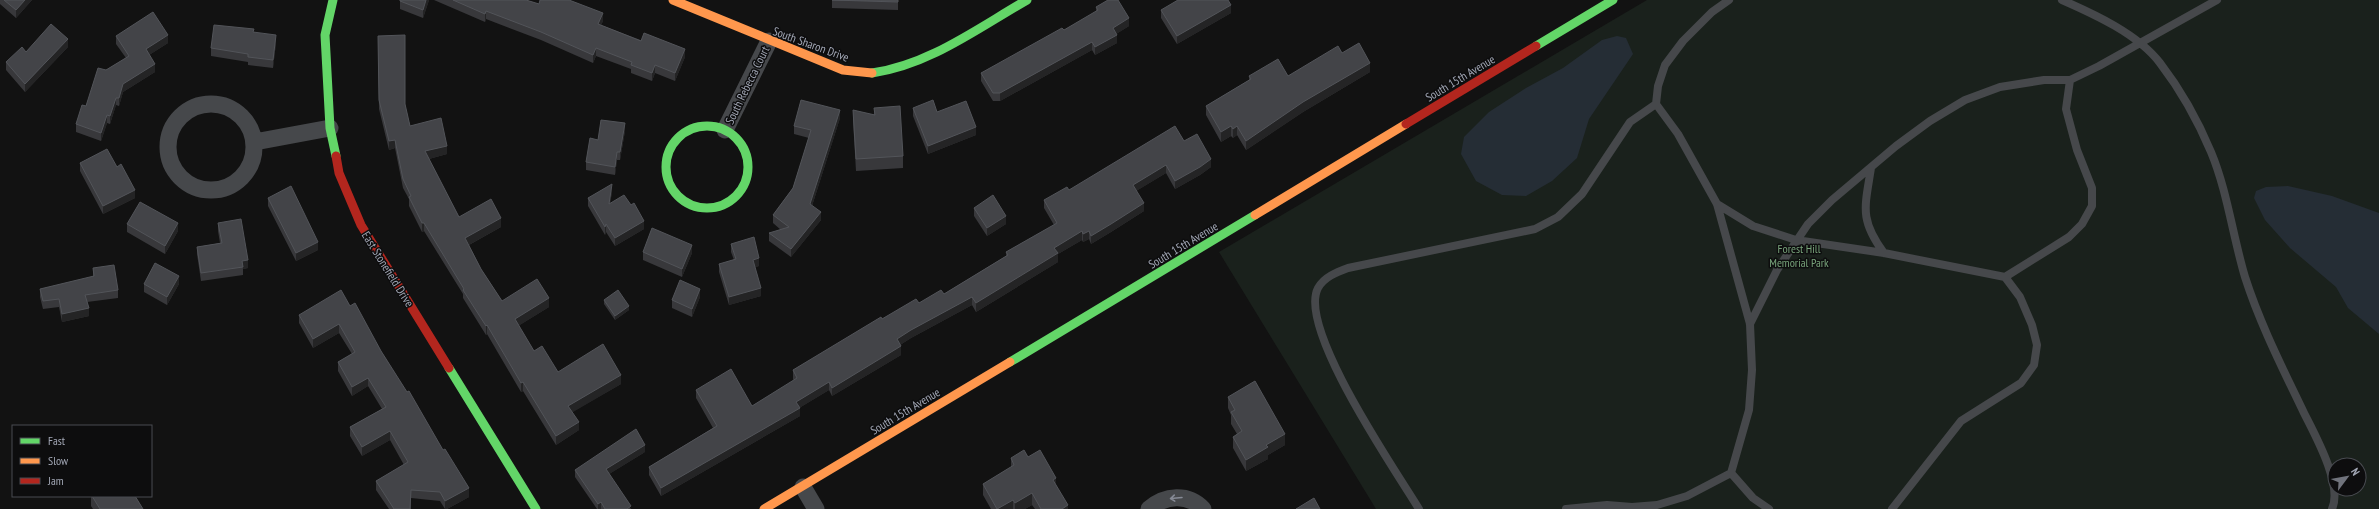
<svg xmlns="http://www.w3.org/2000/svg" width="2379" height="509" font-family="'PT Sans Narrow',sans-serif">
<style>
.green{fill:#1a211c;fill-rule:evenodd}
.water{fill:#252d35}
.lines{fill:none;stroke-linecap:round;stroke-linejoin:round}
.lane{stroke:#46484b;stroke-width:8}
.street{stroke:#46484b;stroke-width:17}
.fast{stroke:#63d668;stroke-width:9}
.slow{stroke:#ff974d;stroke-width:9}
.jam{stroke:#b3261e;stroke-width:9}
.wall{fill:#38383b}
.shaded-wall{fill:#242425}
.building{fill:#434448;stroke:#525459}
.oneway{stroke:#868a95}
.labels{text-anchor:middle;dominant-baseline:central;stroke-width:3;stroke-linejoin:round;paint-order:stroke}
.street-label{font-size:12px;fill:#a2a7b5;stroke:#0d0d0e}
.park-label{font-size:12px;fill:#77a27a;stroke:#0d0d0e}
</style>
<rect width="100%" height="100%" fill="#121212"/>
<path class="green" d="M1647,0H2379V509H1376L1219,252ZM2335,465H2359V489H2335Z"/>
<path class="water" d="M1617,36L1626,38L1633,54L1589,119L1577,158L1552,181L1526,196L1502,195L1476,181L1461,154L1464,137L1489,112L1526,88L1563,68L1602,40Z
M2288,186L2332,196L2379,213V334L2348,308L2336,287L2290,248L2265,220L2254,198L2256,191L2266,187Z"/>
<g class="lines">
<path class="lane" d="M2062,0C2094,14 2138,34 2160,63C2180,89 2198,121 2211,152C2227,190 2233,237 2245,277C2260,324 2283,369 2304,413C2315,435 2343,485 2332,509
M1871,168C1865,207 1859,219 1884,253
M1717,204L1753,226L1796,240L1884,253L2005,277L2020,297L2032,325L2037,345L2034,365L2021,383L1961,421L1892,509
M2005,277L2069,237L2082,224L2092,206V188L2077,150L2066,109L2070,80
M1750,324L1777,270L1808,224L1832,200L1896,146L1930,121L1965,100L2000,87L2044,80H2070L2099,66L2217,0
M1731,473L1753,498L1769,509
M1419,509C1396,471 1297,328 1318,288C1324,277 1337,272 1348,268L1535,229L1558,217L1582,194L1630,122L1656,104
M1566,509L1607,505L1632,507L1657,505L1687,496L1731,473L1749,410L1752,370L1750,324L1717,204L1678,134L1656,104L1658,86L1665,65L1683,41L1712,12L1729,0"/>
<path class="street" d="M168 147a43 43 0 1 1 86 0a43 43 0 1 1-86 0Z
M725,130L769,41
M255,142L330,128
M803,487L816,509
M1149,509C1165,495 1188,493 1203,509"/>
<path class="fast" d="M333,0L325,35L330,128L336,156
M1536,46L1613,0
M872,73C929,65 978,28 1027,0
M666 167a41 41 0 1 1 82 0a41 41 0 1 1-82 0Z
M1010,362L1255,215
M449,368L536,509"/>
<path class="slow" d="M673,0L843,70L872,73
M1255,215L1406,124
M764,509L1010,362"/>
<path class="jam" d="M1406,124L1536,46
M336,156L339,173L361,225L449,368"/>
</g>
<path class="wall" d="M0,0H32L16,18L0,4Z
M429,0L423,18L400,9V1Z
M434,0H526L539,4L603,21L601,25L685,57L675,81L655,73L652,81L631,73V69L596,56L593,63L541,40L486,19L485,22Z
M832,0H898V10L832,8Z
M1096,7L1129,26L1116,34L1117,43L1095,55L1092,50L1000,101H993L981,81V73L1064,30L1096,12Z
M1161,10L1231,13L1177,44L1161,18Z
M254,32L276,43L273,68L248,65V62L211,56V48Z
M116,36L168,43L149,55L155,72L123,92L119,106L116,105L110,124L107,123L101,141L76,132V124L106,70L126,58L116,44Z
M378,36L405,104L410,126L447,154L429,159L459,217L501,227L469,245L481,269L502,301L549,307L518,326L534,351L558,372L621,384L572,412L579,430L556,445L523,391L521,392L487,334L486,335L463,298V294L424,231L422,232L409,206V199L403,188L395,148L389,150L379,109Z
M68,47L25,92L6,70V62L26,52Z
M1342,53L1370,72L1303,112L1246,150L1237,135L1233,138L1231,136L1221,142L1206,115V106L1249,80V76H1288Z
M874,108L903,156V168L856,171L853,121V110L874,115Z
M913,108L937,112L976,135L928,154L913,116Z
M840,118L812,206L821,220L791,257L769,241V233L781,230L773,223V215L793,188L809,138L794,134V126Z
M625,131L620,160H617L615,175L586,170V162L598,140Z
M1184,141L1211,167L1200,175L1175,189L1166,173L1136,191L1144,211L1111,232L1091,244L1089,239L1083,242L1082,240L1058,254V262L976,312L972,305L911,338L900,345L901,355L832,396L829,390L799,408L800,416L661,496L649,475V467L713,428L696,398V390L752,406L794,381L793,379V370L882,319L919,303L944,294L1006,256V252L1054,225L1044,208V200L1069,190Z
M80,163L117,167L135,198L103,214L80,171Z
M612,192L610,203L644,229L615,246L606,232L605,235L588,206V198Z
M268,198L318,250L296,261L268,206Z
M974,208L1006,224L987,236L974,216Z
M218,223L248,268L243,269V275L201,281L197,254V247L220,243L218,231Z
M127,224L178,231L165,254L127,232Z
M731,244L759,266L755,267L761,296L729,305L719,272V264L734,260L731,252Z
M643,252L692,253L682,277L643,260Z
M93,268L118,290V298L87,302L89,316L62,322L59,307L43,309L40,297V289L93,277Z
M144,284H179L167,305L144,292Z
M700,297L692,317L672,308V300Z
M604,300L629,310L615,320L604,304Z
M350,306L381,351L469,497L447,509H445L440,501L411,498V509H389L376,490V481L404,465L390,440L362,456L350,436V427L382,409L368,386L352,396L338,371V362L352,354L339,333L313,348L299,323V315Z
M1228,397L1285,445L1268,455V459L1246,471L1233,448V437L1237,434L1231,424V415L1228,408Z
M645,452L609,474L631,509H597L575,477V470Z
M1028,457L1056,485L1068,509H1035L1032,505L1025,509H991L983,495V484L1011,467V458Z
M91,496H135L143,509H93L91,506Z"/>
<path class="shaded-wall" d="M25,0H32L16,18V10Z
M426,0H429L423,18V10Z
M1231,5V13L1177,44V36Z
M486,11V19L485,22V14Z
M603,13V21L598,32V24Z
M1129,18V26L1113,36V28Z
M168,35V43L146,57V49Z
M276,35V43L273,68V60Z
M1117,35V43L1095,55V47Z
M68,39V47L25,92V84Z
M1092,42V50L1000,101V93Z
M596,48V56L593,63V55Z
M685,49V57L675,81V73Z
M1370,63V72L1303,112L1246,150V141L1303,102Z
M155,64V72L123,92L119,106V98L123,84Z
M655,65V73L652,81V73Z
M116,98V105L110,124V116Z
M840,110V118L810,212V204Z
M107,115V123L101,141V133Z
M625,123V131L620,160V152Z
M1231,126V136L1221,142V132Z
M1237,126V135L1233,138V129Z
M976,127V135L928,154V146Z
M395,140V148L389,150V141Z
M447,146V154L425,160V151Z
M617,152V160L615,175V167Z
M1211,159V167L1200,175L1175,189V181Z
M1166,165V173L1133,193V185Z
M612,184V192L609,212V204Z
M135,190V198L103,214V206Z
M1144,203V211L1111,232L1091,244V236Z
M821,212V220L791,257V249Z
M1006,216V224L987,236V228Z
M501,218V227L465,247V238Z
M644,221V229L615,246V238Z
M178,223V231L165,254V246Z
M422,223H424V231L422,232Z
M606,224V232L605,235V227Z
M1082,231V240L1058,254V262L976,312V303L1054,248Z
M1089,231V239L1083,242V234Z
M318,242V250L296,261V253Z
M692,245V253L682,277V269Z
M759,258V266L753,268V260Z
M248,260V268L243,269L242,261Z
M179,276V284L167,305V297Z
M761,288V296L729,305V297Z
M700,289V297L692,317V309Z
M972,297V305L911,338L897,347V339L911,330Z
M549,298V307L515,328V319Z
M629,306V310L615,320V316Z
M89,308V316L62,322V314Z
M339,324V333L313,348V339Z
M487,325V334L486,335V326Z
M901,346V355L832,396V388Z
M621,375V384L568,415V406Z
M368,378V386L352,396V387Z
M523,382V391L521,392V383Z
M829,382V390L796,410V402Z
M800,408V416L661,496V488Z
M579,422V430L556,445V436Z
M390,431V440L362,456V447Z
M1285,434V445L1268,455V459L1246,471V460L1266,445Z
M645,445V452L606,476V469Z
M1056,478V490L1053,480Z
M469,488V497L447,509H445V501Z
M1032,493V505L1025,509H1015V503Z
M1013,500V509H998Z
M601,502V509H598V504Z
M1068,505V509H1062Z"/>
<path class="building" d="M4,0H25L16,10Z
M400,0H426L423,10L400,1Z
M453,0H526L539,4L540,0H569L603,13L598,24L641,41L644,33L685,49L675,73L655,65L652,73L631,65L632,62L596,48L593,55L541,32L486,11L485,14Z
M832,0H898V2Z
M1108,0H1118L1129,18L1113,28L1117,35L1095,47L1092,42L1000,93H993L981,73L1062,28L1064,30L1098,10L1096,7Z
M1178,0H1228L1231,5L1177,36L1161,10Z
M153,12L168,35L146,49L155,64L123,84L119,98H116L110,116L107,115L101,133L76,124L82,105L86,106L98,68L106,70L129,56L116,36Z
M51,24L68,39L25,84L6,62L22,47L26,52Z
M214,25L254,29L253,32L276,35L273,60L248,57V54L211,48Z
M405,35V104L410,126L441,118L447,146L425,151L459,217L491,199L501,218L465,238L481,269L502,301L537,279L549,298L515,319L534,351L542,346L558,372L603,344L621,375L568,406L579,422L556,436L523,382L521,383L487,325L486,326L463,290L464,289L424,223H422L409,197L411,196L403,179L395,140L389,141L379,100L378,36Z
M1359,43L1370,63L1303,102L1246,141L1237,126L1233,129L1231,126L1221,132L1206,106L1251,79L1249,76L1278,59L1288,76L1338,46L1342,53Z
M801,100L840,110L810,204L821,212L791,249L769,233L789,227L773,215L793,188L811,130L794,126Z
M933,100L937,112L966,101L976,127L928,146L913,108Z
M900,106L903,156L856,159L853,110L875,115L874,108Z
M601,120L625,123L620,152H617L615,167L586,162L590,138L598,140Z
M1175,126L1184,141L1197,134L1211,159L1200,167L1175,181L1166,165L1133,185L1144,203L1111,224L1091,236L1089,231L1083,234L1082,231L1054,248L1058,253L976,303L972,297L911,330L897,339L901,346L832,388L829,382L796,402L800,408L661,488L649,467L717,426L696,390L731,369L752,406L797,378L793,370L881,317L882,319L916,299L919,303L941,290L944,294L1008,255L1006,252L1057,223L1044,200L1067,187L1069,190Z
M107,149L117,167L121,164L135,190L103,206L80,163Z
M612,184L609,204L624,195L631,205L634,203L644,221L615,238L606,224L605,227L588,198Z
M291,186L318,242L296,253L268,198Z
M993,195L1006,216L987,228L974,208Z
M140,202L178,223L165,246L127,224Z
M241,219L248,260L242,261L243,267L201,273L197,247L222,243L218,223Z
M652,228L692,245L682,269L643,252Z
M754,237L759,258L753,260L761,288L729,297L719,264L736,259L731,244Z
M155,263L179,276L167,297L144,284Z
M114,265L118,290L85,295L89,308L62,314L59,299L43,301L40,289L94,276L93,268Z
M680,280L700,289L692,309L672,300Z
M341,290L350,306L355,303L381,351L407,392L409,391L443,450L445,449L469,488L445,501L440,492L411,490L410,509H394L376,481L408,462L390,431L362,447L350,427L386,407L368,378L352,387L338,362L355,352L339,324L313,339L299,315Z
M618,290L629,306L615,316L604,300Z
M1255,381L1285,434L1266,445L1268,447L1246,460L1233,437L1242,431L1231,412L1235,410L1228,397Z
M636,429L645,445L606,469L631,506L627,509H605L601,502L598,504L575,470Z
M1024,450L1028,457L1040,450L1056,478L1053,480L1068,505L1062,509H1041L1032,493L1015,503L1013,500L997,509L983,484L1014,465L1011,458Z
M92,496H135L143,509H100Z
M1314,498L1320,509H1296Z"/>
<defs><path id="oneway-shaft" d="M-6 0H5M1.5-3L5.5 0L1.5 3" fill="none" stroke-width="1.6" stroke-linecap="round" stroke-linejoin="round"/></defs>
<use class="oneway" href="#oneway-shaft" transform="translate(1176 498) rotate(175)"/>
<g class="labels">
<g class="street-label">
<text transform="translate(811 44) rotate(20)">South Sharon Drive</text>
<text transform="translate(1460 78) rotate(-31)">South 15th Avenue</text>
<text transform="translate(747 85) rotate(-64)">South Rebecca Court</text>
<text transform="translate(1183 245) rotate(-31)">South 15th Avenue</text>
<text transform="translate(388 269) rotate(58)">East Stonefield Drive</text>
<text transform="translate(905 411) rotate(-31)">South 15th Avenue</text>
</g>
<g class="park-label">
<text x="1799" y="248">Forest Hill<tspan x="1799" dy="14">Memorial Park</tspan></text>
</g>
</g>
<rect x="12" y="425" width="140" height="72" fill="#0d0d0e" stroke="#494b51"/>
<rect x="20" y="438" width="20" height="6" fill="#63d668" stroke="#494b51"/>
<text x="48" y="445" font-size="12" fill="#a2a7b5">Fast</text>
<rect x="20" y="458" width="20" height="6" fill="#ff974d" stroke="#494b51"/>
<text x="48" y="465" font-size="12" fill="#a2a7b5">Slow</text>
<rect x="20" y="478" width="20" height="6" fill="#b3261e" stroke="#494b51"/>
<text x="48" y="485" font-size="12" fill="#a2a7b5">Jam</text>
<g transform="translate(2347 477) rotate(58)"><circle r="19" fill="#0d0d0e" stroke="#494b51"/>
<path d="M0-3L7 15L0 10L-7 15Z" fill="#70737c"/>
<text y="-6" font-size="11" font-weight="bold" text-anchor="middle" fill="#a2a7b5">N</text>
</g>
</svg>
